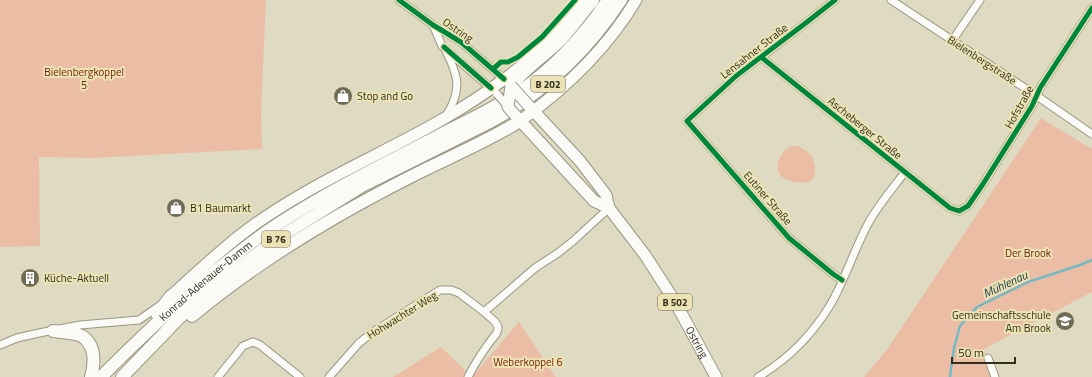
<svg xmlns="http://www.w3.org/2000/svg" width="1092" height="377" font-family="'Titillium Web',sans-serif">
<style>
.green{fill:#ecbda5}
.lines{fill:none;stroke-linecap:round;stroke-linejoin:round}
.stream{stroke:#74bac4;stroke-width:2.5}
.minor-casing{stroke:#999582;stroke-width:9}
.secondary-casing{stroke:#999582;stroke-width:12}
.primary-casing{stroke:#999582;stroke-width:13}
.trunk-casing{stroke:#999582;stroke-width:14}
.minor{stroke:#fafaf6;stroke-width:7}
.secondary{stroke:#fafaf6;stroke-width:10}
.primary{stroke:#fafaf6;stroke-width:11}
.trunk{stroke:#fafaf6;stroke-width:12}
.minor-bridge-casing{stroke:#999582;stroke-width:9;stroke-linecap:butt}
.primary-bridge-casing{stroke:#999582;stroke-width:13;stroke-linecap:butt}
.minor-bridge{stroke:#fafaf6;stroke-width:7}
.primary-bridge{stroke:#fafaf6;stroke-width:11}
.cycleway-casing{stroke:#ece3b5;stroke-width:8}
.cycleway{stroke:#00873e;stroke-width:5}
.labels{text-anchor:middle;dominant-baseline:central;stroke-width:4;stroke-linejoin:round;paint-order:stroke}
.shield{fill:#ece3b5;stroke:#6a654b;stroke-width:1}
.shield-label{font-size:10px;font-weight:bold;fill:#332f1d}
.street-label{font-size:11px;fill:#332f1d;stroke:#ece3b5}
.park-label{font-size:11px;fill:#74240a;stroke:#ece3b5}
.poi-label{font-size:11px;fill:#332f1d;stroke:#ece3b5;text-anchor:start}
.water-label{font-size:12px;font-style:italic;fill:#1d3c44;stroke:#ece3b5}
</style>
<rect width="100%" height="100%" fill="#dfdbc2"/>
<path class="green" d="M0,0H266L261,111L262,149L94,158L39,157L40,246L0,247Z
M1041,118L1092,149V292L984,349L993,377H864L886,351Z
M797,146C802,148 806,150 810,154C816,161 819,180 807,182C799,184 786,181 780,175C774,167 780,153 788,148C790,146 793,146 797,146Z
M519,322L556,377H393L441,347L472,377Z"/>
<g class="lines">
<path class="stream" d="M950,377L954,348L960,326L977,307L1028,282L1080,265L1092,260"/>
<g class="minor-casing">
<path id="minor" d="M399,0L433,25L461,42L504,79
M835,0L807,22L736,76L687,121L789,238L833,274L842,280
M891,0L1037,96L1092,134
M433,25L442,46L493,90
M952,41L980,0
M761,57L950,208L959,211L968,206L983,184L1032,106L1040,88L1092,8
M446,116C462,90 459,77 446,51
M0,345L17,338L39,333L80,325L139,320L159,306
M988,358L995,377
M218,377L243,346L253,342L260,345L300,377
M329,377L359,343L373,332L440,290H451L459,293L484,312L535,268L558,253L572,242L609,208
M468,377C475,363 483,351 492,339C495,336 498,333 498,328C498,322 488,316 484,312
M758,377C787,360 811,336 829,307C845,281 854,249 869,222C879,204 893,188 905,172"/>
</g>
<g class="secondary-casing">
<path id="secondary" d="M504,79C534,56 563,31 585,0"/>
</g>
<g class="primary-casing">
<g id="primary">
<path d="M529,106L580,161L606,195L609,208"/>
<path id="s1" d="M515,115L594,201L609,208L645,255L674,300L716,377"/>
<path d="M520,121C566,88 607,49 636,0"/>
<path d="M171,296C202,268 232,239 267,216C343,165 431,135 504,79L511,86C526,68 546,55 562,39C573,27 582,14 592,2"/>
</g>
</g>
<g class="trunk-casing">
<g id="trunk">
<path d="M592,2L593,0"/>
<path d="M157,314L171,296"/>
<path d="M192,316C260,259 338,213 418,173C452,156 488,141 520,121"/>
<path d="M53,331C60,332 76,333 82,336C96,346 95,362 91,377"/>
<path id="s2" d="M101,377C133,345 165,314 199,285C224,264 250,242 278,224C329,191 384,164 438,136C466,121 496,108 522,90C556,66 585,34 608,0"/>
<path d="M122,377L180,317L216,284L283,235L362,186L488,123C544,93 586,53 621,0"/>
</g>
</g>
<use href="#minor" class="minor"/>
<use href="#secondary" class="secondary"/>
<use href="#primary" class="primary"/>
<use href="#trunk" class="trunk"/>
<g class="minor-bridge-casing">
<path id="minor-bridge" d="M497,94L508,107"/>
</g>
<g class="primary-bridge-casing">
<path id="primary-bridge" d="M511,86L508,107L515,115
M511,86L529,106"/>
</g>
<use href="#minor-bridge" class="minor-bridge"/>
<use href="#primary-bridge" class="primary-bridge"/>
<g class="cycleway-casing">
<path id="cycleway" d="M399,0L433,25L461,42L504,79
M835,0L807,22L736,76L687,121L789,238L833,274L842,280
M444,47L491,88
M761,57L950,208L959,211L968,206L983,184L1032,106L1040,88L1092,8
M493,69L501,62H508L518,57L542,37L575,0"/>
</g>
<use href="#cycleway" class="cycleway"/>
</g>
<defs>
<g id="shop-disc" transform="scale(1)"><circle r="9.5" fill="#6f6b57" stroke="#ece3b5"/><path d="M-5-2.5h2.3a2.7 3.5 0 0 1 5.4 0H5L5.5 6h-11ZM-1.5-2.5h3a1.5 2.3 0 0 0-3 0Z" fill="#fff"/></g>
<g id="building-disc" transform="scale(1)"><circle r="9.5" fill="#6f6b57" stroke="#ece3b5"/><path d="M-4-6H4V6H1V3H-1V6H-4ZM-2.5-4.3h1.7v1.8h-1.7ZM.8-4.3h1.7v1.8H.8ZM-2.5-1h1.7V.8h-1.7ZM.8-1h1.7V.8H.8Z" fill="#fff"/></g>
<g id="school-disc" transform="scale(1)"><circle r="9.5" fill="#6f6b57" stroke="#ece3b5"/><path d="M0-5L7-2L0 1L-7-2ZM-4 1L0 2.5L4 1V4Q0 6-4 4Z" fill="#fff"/></g>
</defs>
<g fill-rule="evenodd">
<use href="#shop-disc" x="343" y="96"/>
<use href="#shop-disc" x="176" y="208"/>
<use href="#building-disc" x="30" y="278"/>
<use href="#school-disc" x="1065" y="321"/>
</g>
<g class="labels">
<g class="shield">
<rect x="531" y="76" width="34" height="16" rx="3"/>
<rect x="262" y="231" width="28" height="16" rx="3"/>
<rect x="658" y="294" width="34" height="16" rx="3"/>
</g>
<g class="shield-label">
<text x="548" y="84">B 202</text>
<text x="276" y="239">B 76</text>
<text x="675" y="302">B 502</text>
</g>
<g class="street-label">
<text transform="translate(458 30) rotate(34)">Ostring</text>
<text transform="translate(754 51) rotate(-38)">Lensahner Straße</text>
<text transform="translate(982 60) rotate(33)">Bielenbergstraße</text>
<text transform="translate(1019 107) rotate(-61)">Hofstraße</text>
<text transform="translate(865 128) rotate(39)">Ascheberger Straße</text>
<text transform="translate(768 198) rotate(49)">Eutiner Straße</text>
<text stroke="none"><textPath href="#s2" startOffset="142">Konrad-Adenauer-Damm</textPath></text>
<text transform="translate(402 315) rotate(-32)">Hohwachter Weg</text>
<text stroke="none"><textPath href="#s1" startOffset="294">Ostring</textPath></text>
</g>
<g class="park-label">
<text x="84" y="72">Bielenbergkoppel<tspan x="84" dy="13">5</tspan></text>
<text x="1028" y="253">Der Brook</text>
<text x="528" y="362">Weberkoppel 6</text>
</g>
<g class="poi-label">
<text x="357" y="96">Stop and Go</text>
<text x="190" y="208">B1 Baumarkt</text>
<text x="44" y="278">Küche-Aktuell</text>
<text x="1051" y="315" text-anchor="end">Gemeinschaftsschule<tspan x="1051" dy="13">Am Brook</tspan></text>
</g>
<g class="water-label">
<text transform="translate(1005 284) rotate(-25)">Mühlenau</text>
</g>
</g>
<path d="M952 357v6h63v-6" fill="none" stroke="#332f1d" stroke-width="2"/>
<text x="958" y="357" font-size="12" fill="#332f1d" stroke="#ece3b5" stroke-width="3" paint-order="stroke">50 m</text>
</svg>
